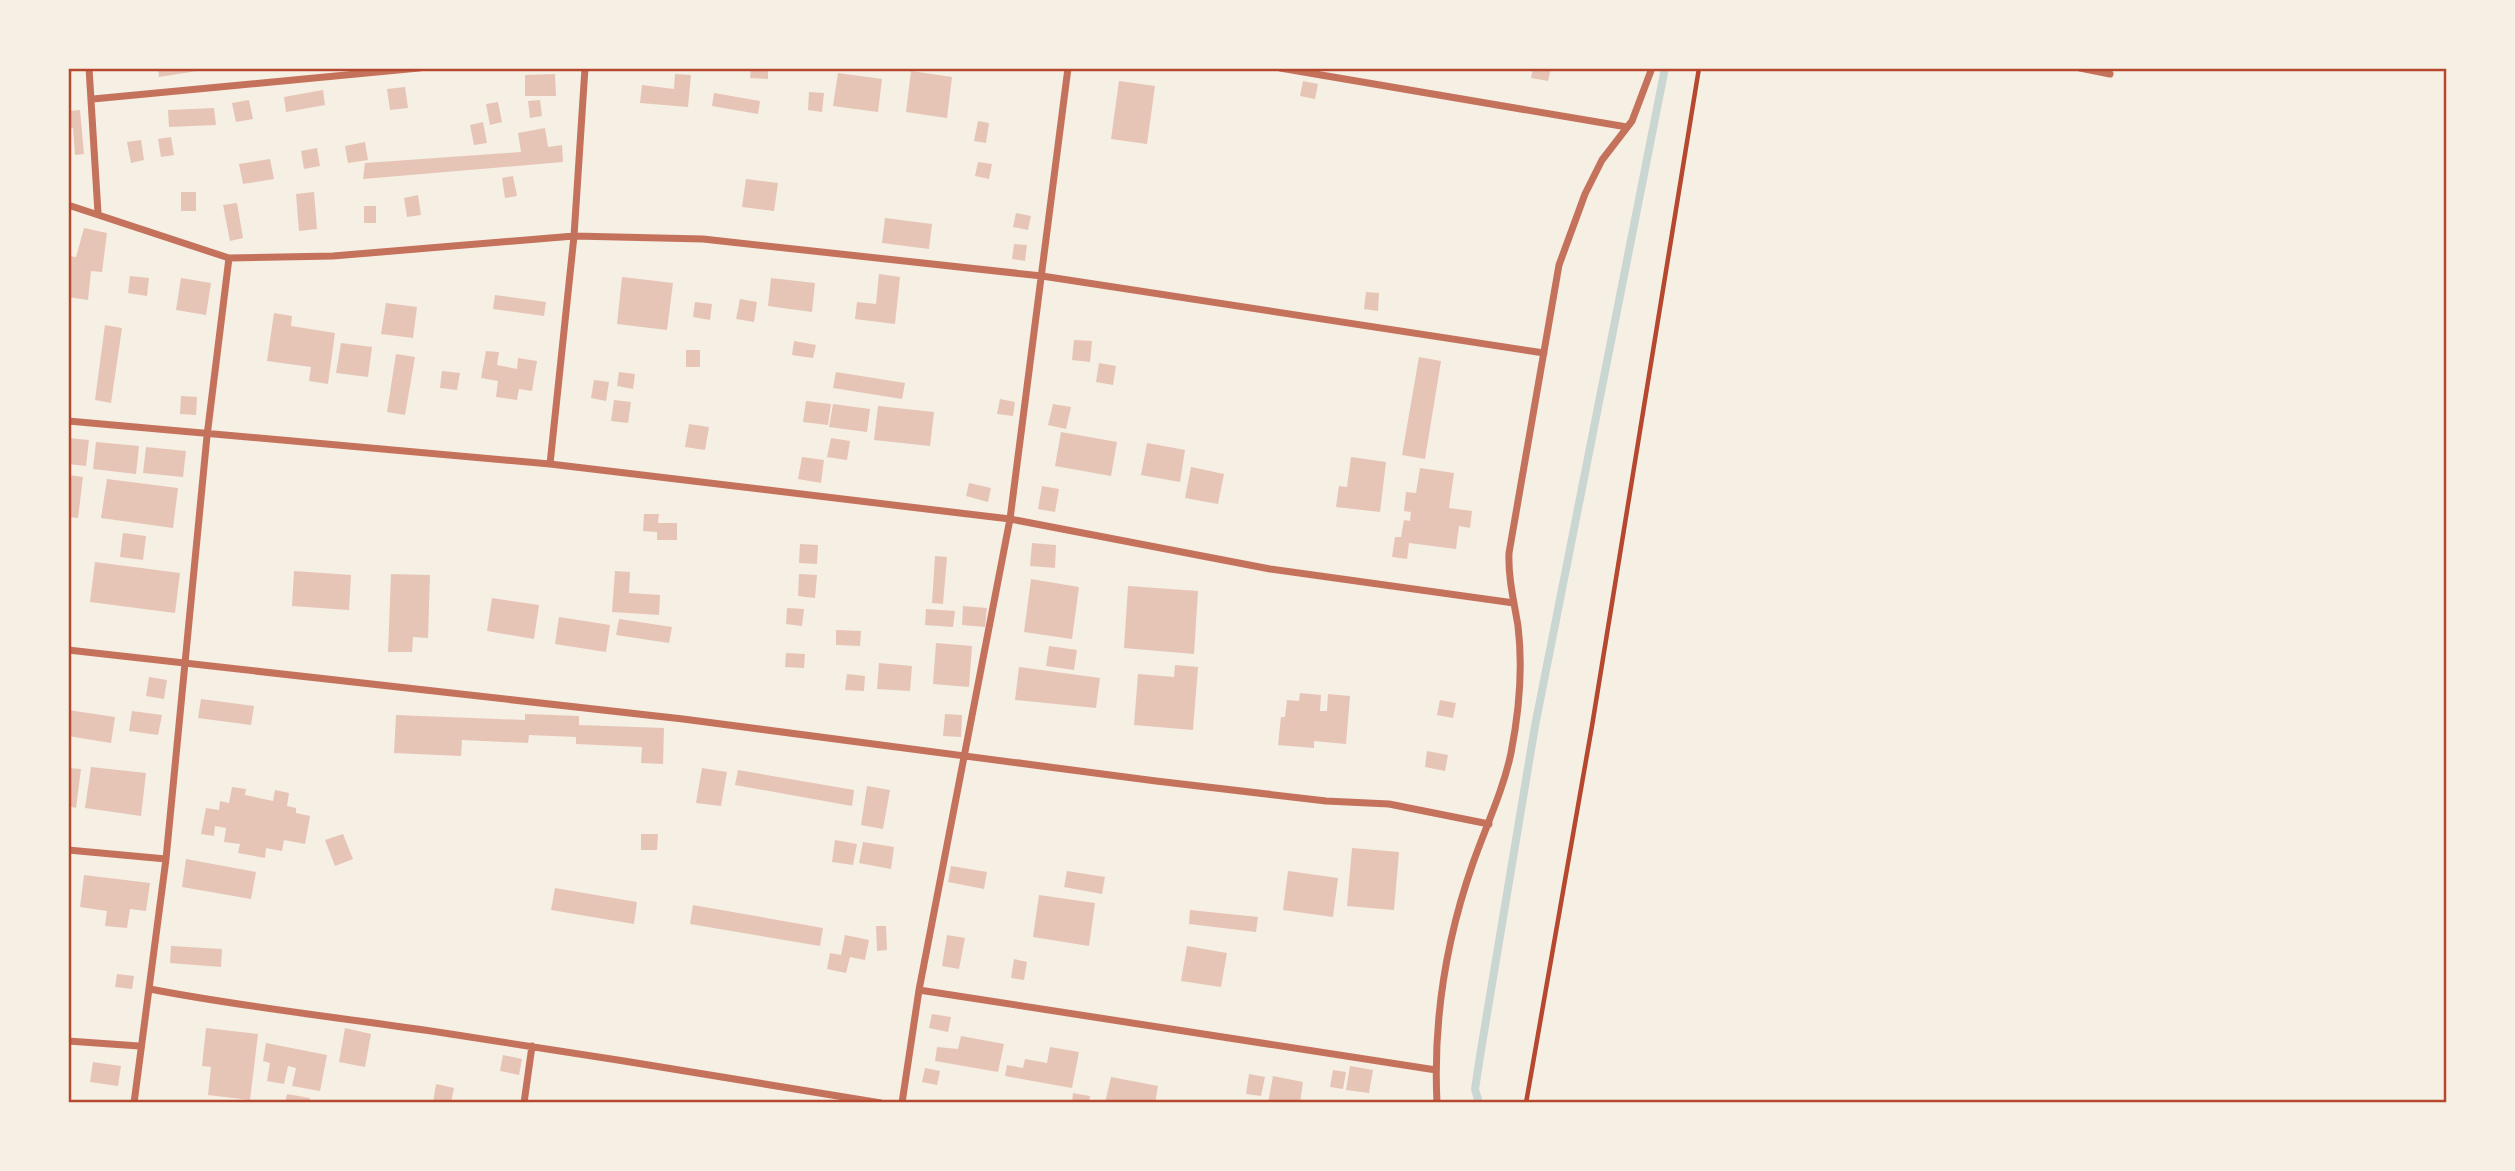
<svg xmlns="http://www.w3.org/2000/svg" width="2515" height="1171" font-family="Rubik,sans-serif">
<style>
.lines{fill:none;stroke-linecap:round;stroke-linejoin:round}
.stream{stroke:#c9d6d2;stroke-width:8}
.building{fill:#e6c5b7}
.path{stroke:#b5482f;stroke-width:4.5}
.minor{stroke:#c5725c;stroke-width:7}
.neatline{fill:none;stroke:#b5482f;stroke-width:2.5}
</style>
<rect width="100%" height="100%" fill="#f6efe4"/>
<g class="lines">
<path class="stream" d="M1479,1103L1475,1089L1481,1050L1535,726L1665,68"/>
</g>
<path class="building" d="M158,68H197V71L159,77Z
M751,68H768V79L750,78Z
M1533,68H1551L1548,81L1531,78Z
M911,71L952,77L947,118L906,112Z
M838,73L882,79L878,112L833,106Z
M555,74L556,96H525V75Z
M675,74L691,75L688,107L640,103L642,85L674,89Z
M1119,81L1155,86L1147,144L1111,139Z
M1303,81L1318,84L1315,99L1300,96Z
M405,87L408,108L390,110L387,89Z
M323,90L325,105L286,112L284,97Z
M809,92L824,93L822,112L808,110Z
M714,93L760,101L758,114L712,106Z
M249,100L253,119L236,122L232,103Z
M540,100L542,116L530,118L528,101Z
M498,102L502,122L490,125L486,104Z
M214,108L216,125L169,127L168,110Z
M80,110L84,154L75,155L73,128H68V111Z
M978,121L989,123L986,143L974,141Z
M483,122L487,143L474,145L470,125Z
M545,128L548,147L562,145L563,162L363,179L365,163L521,152L518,133Z
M171,137L174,155L161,157L158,139Z
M141,140L144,160L131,163L127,142Z
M365,142L368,160L348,163L345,146Z
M317,148L320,166L304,169L301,151Z
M270,159L274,179L243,184L239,164Z
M978,162L992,164L989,179L975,176Z
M513,176L517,196L505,198L502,178Z
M746,179L778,183L774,211L742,207Z
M181,192H196V211H181Z
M314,192L317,229L299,231L296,194Z
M418,195L421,215L407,217L404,198Z
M237,203L243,238L230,241L223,205Z
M364,206H376V223H364Z
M1016,213L1031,216L1028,230L1013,227Z
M885,218L932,224L929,249L882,243Z
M84,228L107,233L102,272L91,271L88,300L68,297V256L76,257Z
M1014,244L1027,245L1025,261L1012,259Z
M879,274L900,277L895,324L855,319L857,302L876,304Z
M130,276L149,278L147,296L128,293Z
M622,277L673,283L667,330L617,324Z
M181,278L211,283L206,315L176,310Z
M771,278L815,283L812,312L768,306Z
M1366,292L1379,293L1378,311L1364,309Z
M495,295L546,302L544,316L493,309Z
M740,299L757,302L754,322L736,319Z
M695,302L712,304L710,320L693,317Z
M386,303L417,307L413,338L381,334Z
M274,313L292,316L291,326L335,333L328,384L309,381L311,367L267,361Z
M105,325L122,328L111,403L95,400Z
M1074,340L1092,341L1090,362L1072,360Z
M794,341L816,345L813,358L792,355Z
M341,343L372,347L368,377L336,373Z
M686,350H700V367H686Z
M486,351L499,352L497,365L517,369L518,358L537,361L532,391L519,389L517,400L496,397L498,381L481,378Z
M396,354L415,357L405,415L387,412Z
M1419,357L1441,361L1425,459L1402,455Z
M1099,363L1116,366L1113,385L1096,382Z
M442,371L460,373L457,390L440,388Z
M619,372L635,374L633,389L617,386Z
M836,372L905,383L902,399L833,388Z
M594,380L609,382L606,401L591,398Z
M181,396L197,397L196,415L180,414Z
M1000,399L1015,402L1013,416L997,414Z
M614,400L631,402L628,423L611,421Z
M806,401L831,404L828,425L803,422Z
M833,404L870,409L867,432L829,427Z
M1053,404L1071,407L1066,429L1048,425Z
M878,406L934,412L930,446L874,440Z
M689,424L709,427L705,450L685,447Z
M1061,432L1117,442L1111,476L1055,466Z
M68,438L89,440L86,466L68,464Z
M831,438L850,441L847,460L827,457Z
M96,442L139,446L136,474L93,469Z
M1147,443L1185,450L1180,482L1141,475Z
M146,447L186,451L183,477L143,473Z
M802,457L824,460L821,483L798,479Z
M1351,457L1386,462L1380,512L1336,507L1339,486L1347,487Z
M1191,467L1224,474L1218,504L1185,498Z
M1420,468L1454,473L1449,508L1472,511L1470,528L1459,526L1456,549L1409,543L1407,559L1392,557L1395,537H1401L1404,520L1410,521L1411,512L1404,511L1406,492L1416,493Z
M68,475L83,477L78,518L68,517Z
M107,479L178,488L173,528L101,518Z
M969,483L991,488L988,502L966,496Z
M1042,486L1059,489L1055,512L1038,509Z
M644,514H659L658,523H677V540H657V532L643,531Z
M123,533L146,536L143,560L120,557Z
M1032,543L1056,545L1055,568L1030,566Z
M800,544L818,545L817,564L799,563Z
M935,556L947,557L943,604L932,603Z
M95,562L180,573L175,613L90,602Z
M294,571L351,575L349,610L292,606Z
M615,571L630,572L629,593L660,595L659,615L612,612Z
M391,574L430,575L428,638L413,637L412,652H388Z
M799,574L817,575L815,598L798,596Z
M1031,579L1079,587L1072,639L1024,632Z
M1128,586L1198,591L1194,654L1124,648Z
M492,598L539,605L534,639L487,631Z
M963,606L987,608L985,627L962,625Z
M787,608L804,609L802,626L786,624Z
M926,609L955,611L953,627L925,625Z
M559,617L610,625L606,652L555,644Z
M619,619L672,627L669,643L616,635Z
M836,630L861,631L860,646L836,645Z
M936,643L972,646L969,687L933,684Z
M1049,646L1077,650L1074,670L1046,666Z
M786,653L805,654L804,668L785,667Z
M879,663L912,666L910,691L877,689Z
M1175,665L1198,667L1193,730L1134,725L1138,674L1174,677Z
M1019,667L1100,678L1096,708L1015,700Z
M847,674L865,676L864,691L845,690Z
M149,677L167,680L164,699L146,696Z
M1300,693L1321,695L1320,711H1327L1328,694L1350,696L1346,744L1314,741V748L1278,745L1281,717H1285L1287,700L1299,701Z
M201,699L254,706L251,725L198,718Z
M1440,700L1456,703L1453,718L1437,715Z
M68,710L115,717L111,743L68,736Z
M132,711L162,715L158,735L129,731Z
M525,714L579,716V725L664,728L663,764L641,763L642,747L576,744V737L529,735L528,743L462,740L461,756L394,753L396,715L525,720Z
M945,714L962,715L961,737L943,736Z
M1427,751L1448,755L1445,771L1425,767Z
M91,767L146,773L141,816L85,808Z
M68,768L81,769L76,808L68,806Z
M702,768L727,772L721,806L696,803Z
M738,770L854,790L852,806L735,785Z
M867,786L890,790L883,829L861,825Z
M232,787L246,789L245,795L273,801L275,790L289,793L287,806L296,808V813L310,816L305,844L284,840L282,851L266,848L265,858L238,853L240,844L224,842L226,828L215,826L214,836L201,834L206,808L219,810L220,801L229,803Z
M343,834L353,859L335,866L325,840Z
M641,834H658L657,850H641Z
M835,840L857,844L853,865L832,862Z
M863,842L894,847L891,869L859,863Z
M1352,848L1399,852L1394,910L1347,906Z
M186,859L256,872L251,899L182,887Z
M951,866L987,872L984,889L948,882Z
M1067,871L1105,877L1102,894L1064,887Z
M1288,871L1338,878L1333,917L1283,910Z
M84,875L150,883L146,911L130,909L127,928L105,926L107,911L80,907Z
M555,888L637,902L634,924L551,910Z
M1039,895L1095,903L1089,946L1033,937Z
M693,905L823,928L820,946L690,924Z
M1190,910L1258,917L1256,932L1189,924Z
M876,926H886L887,950L877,951Z
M845,935L869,940L865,960L850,957L846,973L827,969L830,953L841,955Z
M947,935L965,938L959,969L942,966Z
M171,946L222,949L221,967L170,963Z
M1187,946L1227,953L1221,987L1181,981Z
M1014,959L1027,962L1024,980L1011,978Z
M117,974L134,976L132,989L115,987Z
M932,1014L951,1017L948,1032L929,1028Z
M206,1028L258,1034L250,1100L208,1095L211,1067L202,1066Z
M345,1028L371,1034L365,1067L339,1062Z
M961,1036L1004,1044L998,1072L935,1061L937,1047L958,1049Z
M266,1043L327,1055L320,1091L292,1086L296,1068L288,1066L284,1084L267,1081L270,1063L263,1061Z
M1050,1047L1079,1052L1072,1088L1005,1076L1007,1065L1023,1068L1025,1059L1047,1063Z
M503,1055L522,1059L519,1075L500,1071Z
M93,1062L121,1066L118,1086L90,1082Z
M1350,1066L1373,1070L1369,1093L1346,1090Z
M925,1068L940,1071L937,1085L922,1082Z
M1333,1070L1346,1072L1343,1089L1330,1087Z
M1249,1074L1265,1077L1261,1096L1246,1094Z
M1273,1076L1303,1082L1300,1103H1268Z
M1111,1077L1158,1086L1155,1103H1105Z
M436,1084L454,1088L451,1103H433Z
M1073,1093L1090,1096L1089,1103H1072Z
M287,1094L310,1098L309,1103H285Z"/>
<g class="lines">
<path class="path" d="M1526,1103L1592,726L1699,68"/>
<path class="minor" d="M89,68L98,213
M1280,68L1627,127
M2080,68L2110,74
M93,99L419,68
M68,205L229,258L333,256L574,236L703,239L1042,276L1544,353
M68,421L550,464L1010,519L1270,569L1514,603
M550,464L574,236L585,68
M68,650L683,719L1156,781L1326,801L1389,804L1489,824
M68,850L166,859
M150,989C247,1008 346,1018 444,1033C590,1055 735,1079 881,1103
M919,990L1436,1070
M68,1041L139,1046
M134,1103L166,859L207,436L229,258
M524,1103L532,1046
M902,1103L919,990L1010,519L1068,68
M1437,1103C1433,1021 1446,940 1473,863C1486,826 1503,791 1511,753C1519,712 1523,667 1518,626C1514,601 1508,578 1509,553L1559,265L1585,194L1602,160L1632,121L1652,68"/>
</g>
<rect width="2515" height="1171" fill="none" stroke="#f6efe4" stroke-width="140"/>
<rect x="70" y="70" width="2375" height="1031" class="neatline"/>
</svg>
